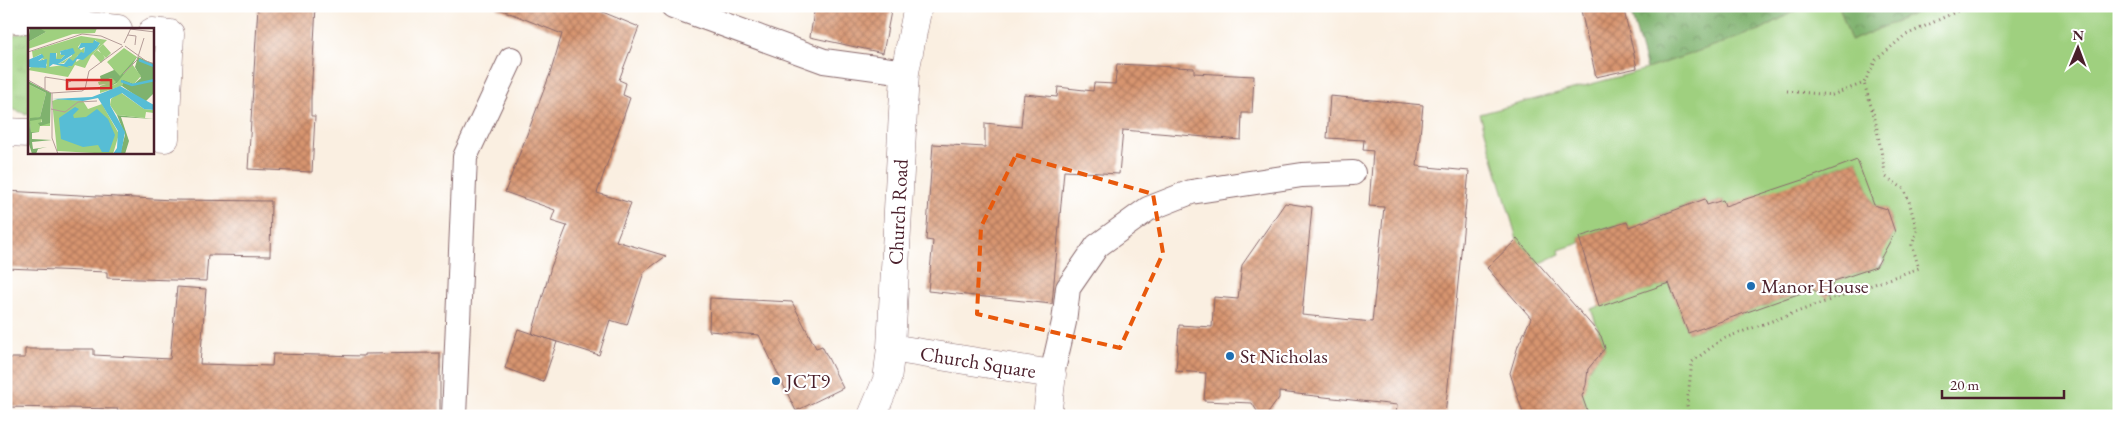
<svg xmlns="http://www.w3.org/2000/svg" width="2125" height="422" font-family="'EB Garamond',serif">
<style>
.grass{fill:url(#grass-tufts);stroke:#747855}
.forest{fill:url(#forest-crowns);stroke:#64684c}
.garden{fill:#9fd07f;stroke:#747855}
.building{fill:url(#building-cross-hatch)}
.lines{fill:none;stroke-linecap:round;stroke-linejoin:round}
.service-casing{stroke:#88686b;stroke-width:26}
.minor-casing{stroke:#88686b;stroke-width:29}
.tertiary-casing{stroke:#88686b;stroke-width:29}
.path{stroke:#88686b;stroke-width:3;stroke-dasharray:1 4;stroke-linecap:butt}
.service{stroke:#fff;stroke-width:24}
.minor{stroke:#fff;stroke-width:28}
.tertiary{stroke:#fff;stroke-width:28}
.marked{fill:none;stroke:#e8590c;stroke-width:4;stroke-dasharray:10 6;stroke-linejoin:round}
.poi-dot{fill:#1f6fb2;stroke:#fff;stroke-width:2}
.labels{text-anchor:middle;dominant-baseline:central;stroke-width:4.5;stroke-linejoin:round;paint-order:stroke}
.street-label{font-size:20px;fill:#4a1f2b;stroke:#fff}
.poi-label{font-size:20px;fill:#4a1f2b;stroke:#fff;text-anchor:start}
.inset-river{fill:none;stroke:#57bdd5;stroke-width:2.5}
.inset-road{fill:none;stroke:#b49c98;stroke-width:1}
.view{fill:#d62828;fill-opacity:0.15;stroke:#d62828;stroke-width:2.5}
.inset-edge{fill:none;stroke:#4a1f2b;stroke-width:2.5}
</style>
<defs>
<pattern id="grass-tufts" width="24" height="20" patternUnits="userSpaceOnUse" patternTransform="scale(1.25)"><rect width="24" height="20" fill="#9fd07f"/><path d="M3 7l-1-3M5 7V3M7 7l1-3M15 17l-1-3M17 17v-4M19 17l1-3" fill="none" stroke="#8ab26e"/></pattern>
<pattern id="forest-crowns" width="20" height="18" patternUnits="userSpaceOnUse" patternTransform="scale(1.25)"><rect width="20" height="18" fill="#7fb26e"/><path d="M2 6a3 3 0 1 1 6 0M12 15a3 3 0 1 1 6 0" fill="none" stroke="#6a905b"/></pattern>
<pattern id="building-cross-hatch" width="8" height="8" patternUnits="userSpaceOnUse" patternTransform="scale(1.25)"><rect width="8" height="8" fill="#d7946f"/><path d="M0 0l8 8M0 8l8-8" fill="none" stroke="#b0785b"/></pattern>
</defs>
<rect width="100%" height="100%" fill="#fff"/>
<filter id="ink" filterUnits="userSpaceOnUse"><feTurbulence type="fractalNoise" baseFrequency=".02" numOctaves="2"/><feDisplacementMap in="SourceGraphic" scale="10" xChannelSelector="R" yChannelSelector="G"/><feConvolveMatrix kernelMatrix="1 2 1 2 8 2 1 2 1" color-interpolation-filters="sRGB"/></filter>
<filter id="wash" filterUnits="userSpaceOnUse"><feTurbulence type="fractalNoise" baseFrequency=".0096" numOctaves="4" result="noise"/><feDisplacementMap in="SourceGraphic" scale="20" xChannelSelector="R" yChannelSelector="G"/><feGaussianBlur stdDeviation="1.12" result="paint"/><feColorMatrix in="noise" values="0 0 0 0 0 0 0 0 0 0 0 0 0 0 0 0 0 1.4 0 .05"/><feComposite in="paint" operator="in"/></filter>
<g filter="url(#wash)">
<rect width="100%" height="100%" fill="#faefe1"/>
<path class="grass" d="M29,32V115L6,107V40L11,35Z"/>
<path class="forest" d="M1629,6H1804L1760,30L1647,69Z
M1839,6H1932L1851,41Z"/>
<path class="garden" d="M1804,6H1839L1851,41L1932,6H2119V224L2115,226L2119,265V410L2103,416H1589L1581,394L1587,379L1586,372L1605,348L1591,309L1669,283L1688,333L1884,264L1881,251L1889,243L1895,232L1887,209L1874,205L1857,160L1809,177L1811,183L1725,206L1723,200L1707,205L1705,199L1645,220L1648,228L1631,234L1627,222L1579,237L1580,243L1559,250L1560,254L1539,264L1517,239L1480,114L1647,69L1760,30Z"/>
<g id="blocks">
<path class="building" d="M258,6H316L311,97V116H315L312,172L248,169Z
M498,6H588L639,27L619,80L626,83L623,95L630,98L597,193L631,203L616,241L666,256L644,272L627,325L610,320L599,355L532,334L551,267L567,226L551,221L555,210L505,192L550,74L562,34L497,8Z
M815,6H892L883,53L810,37Z
M1580,6H1623L1637,68L1596,77Z
M1117,64L1194,68V73L1254,76L1252,113H1242L1241,140L1123,130L1119,174L1064,171L1052,304L928,291L933,241L926,240L933,144L985,147V123L1021,127L1024,94L1057,97L1058,87L1093,91L1094,83L1115,84Z
M1330,96L1423,105L1417,166L1469,171L1445,416H1396L1397,405L1279,392V398L1266,416H1260L1252,403L1204,401L1206,373L1176,371L1179,325L1212,327L1214,297L1238,299L1242,265L1285,203L1312,207L1302,315L1372,322L1384,207L1369,206L1373,151L1363,150L1364,140L1327,138Z
M1857,160L1874,205L1887,209L1895,232L1876,267L1834,281L1828,298L1812,289L1688,333L1669,283L1599,307L1579,237L1627,222L1629,227L1705,199L1707,205L1723,200L1725,206L1809,178Z
M6,191L172,200L271,201L270,256L208,255L206,281L107,278V272L6,268Z
M1517,239L1601,336L1605,348L1588,369L1586,385L1582,396L1589,416H1524L1510,373L1518,346L1531,318L1487,268Z
M177,287L206,289L200,364L272,366L273,354L364,356V354L440,353V416H169L117,413L118,409L6,407V358H25V349H94V355L170,359Z
M710,298L792,302L816,348L822,346L843,388L796,411L759,335L709,331Z
M518,329L557,342L543,382L505,368Z"/>
</g>
</g>
<g filter="url(#ink)">
<use href="#blocks" fill-opacity="0" stroke="#88686b" stroke-width="1"/>
<g class="lines">
<g class="service-casing">
<path id="service" d="M673,6L824,61L905,72
M1052,374L1064,322L1068,288L1097,246L1148,209L1191,192L1302,175L1353,173
M454,416L465,157L511,59"/>
</g>
<g class="minor-casing">
<path id="minor" d="M6,18L118,29
M152,32L170,34L165,138L152,137
M6,132L29,133
M891,348L1052,374L1047,416"/>
</g>
<g class="tertiary-casing">
<path id="tertiary" d="M872,416L887,380L891,348L905,72L918,6"/>
</g>
<path class="path" d="M1787,91L1832,95L1864,83L1876,60L1904,36L1968,6
M1689,416L1687,405L1692,362L1722,339L1919,268L1912,245L1917,231L1909,201L1904,189L1886,177L1875,119L1864,83"/>
<use href="#service" class="service"/>
<use href="#minor" class="minor"/>
<use href="#tertiary" class="tertiary"/>
</g>
</g>
<path class="marked" d="M1016,155L1153,194L1163,253L1120,348L977,314L981,227Z"/>
<g class="poi-dot">
<circle cx="1751" cy="286" r="5"/>
<circle cx="1230" cy="356" r="5"/>
<circle cx="776" cy="381" r="5"/>
</g>
<g class="labels">
<g class="street-label">
<text transform="translate(898 212) rotate(-87)">Church Road</text>
<text transform="translate(978 362) rotate(9)">Church Square</text>
</g>
<g class="poi-label">
<text x="1761" y="286">Manor House</text>
<text x="1240" y="356">St Nicholas</text>
<text x="786" y="381">JCT9</text>
</g>
</g>
<g transform="translate(28 28)">
<rect width="126" height="126" fill="#faefe1"/>
<path d="M8,0H69L67,5L45,6L0,21V14L18,4L8,3ZM53,8L79,12L63,28L57,40L47,37L40,49L0,42L4,38L17,40L19,37L16,31L9,35L15,30L13,26L5,30L4,23ZM67,12L72,16L67,22L48,34L49,28L56,25L57,19L53,22L50,19L53,15H66ZM43,21L44,28L30,36L36,35L41,30L43,36L21,39L26,26L29,25L28,31H33L37,27L32,26V23ZM0,56L18,65L12,89L4,91H14L13,96L22,94V98H12L11,104H3L2,95L0,111Z" fill="#9fd07f" fill-rule="evenodd"/>
<path d="M2,0L13,1L18,4L0,14ZM109,29L95,51L106,56L113,50L107,39L110,29L126,36V65L117,74L94,58L95,52L83,58L84,50L73,53L72,48L86,42L80,33ZM0,53L23,65L22,95L12,98L10,95L14,94V91L2,93L3,104H11L4,105V111L24,112L4,114L5,121L19,119L10,121L8,126H4L0,113L2,90L12,89L18,65L0,56ZM89,87L126,91L93,89L101,113L97,126H92L97,107Z" fill="#7fb26e"/>
<path d="M96,20L109,29L92,48L79,34ZM92,64L116,81L126,82V85L118,84L117,90L89,87L82,77L83,71ZM30,71L55,73L60,81L74,76L91,106L85,126L29,123L24,73Z" fill="#9fd07f"/>
<path d="M75,16L83,25L78,30L75,27L77,30L73,35L65,26L69,22L73,25L70,21ZM104,36L113,48L106,56L95,52L94,58L72,65V58L78,56L71,57L70,54L84,50L88,54L83,58L88,56Z" fill="#9fd07f"/>
<path d="M66,12L72,15L69,20L55,32L49,31L44,38H39L43,40L25,36L21,39L22,25H28V31H33L37,27H33L32,23L45,20L47,25L30,36H36L41,30L45,33L53,24L56,25L57,19L50,21L53,15H65ZM14,26L16,29L10,33L19,31L18,40L0,39V32ZM92,58L126,77V82L116,81L94,65L82,71V77L97,104L93,126H85L89,120L90,103L70,70L55,73L24,71L64,69ZM47,79L51,81L45,87L46,90L58,89L69,81L80,91L87,107L81,124H74L70,117L55,119L33,111L31,90Z" fill="#57bdd5"/>
<path class="inset-river" d="M111,32L126,38M93,53L104,57L127,52"/>
<path class="inset-road" d="M102,1L127,4M100,7L108,8L107,17M96,15L103,0M97,18L118,33L127,36M0,24L54,6L73,8L94,17M95,46L109,32L116,10M0,52L23,65L54,63L57,61L61,43L95,18M17,61V49L43,53L38,55M24,65V110L30,126M23,81L37,84L50,74L69,73"/>
<path class="view" d="M39,52H83V60L39,61Z"/>
<rect width="126" height="126" class="inset-edge"/>
</g>
<rect width="2125" height="422" fill="none" stroke="#fff" stroke-width="25"/>
<g transform="translate(2078 48) rotate(1)" stroke="#ffffff" stroke-width="4" paint-order="stroke">
<path d="M0-4L9 19L0 12L-9 19Z" fill="#4a1f2b"/>
<text y="-8" font-size="14" font-weight="bold" text-anchor="middle" fill="#4a1f2b">N</text>
</g>
<path d="M1942 390v8h122v-8" fill="none" stroke="#4a1f2b" stroke-width="2.5"/>
<text x="1950" y="390" font-size="15" fill="#4a1f2b" stroke="#ffffff" stroke-width="4" paint-order="stroke">20 m</text>
</svg>
